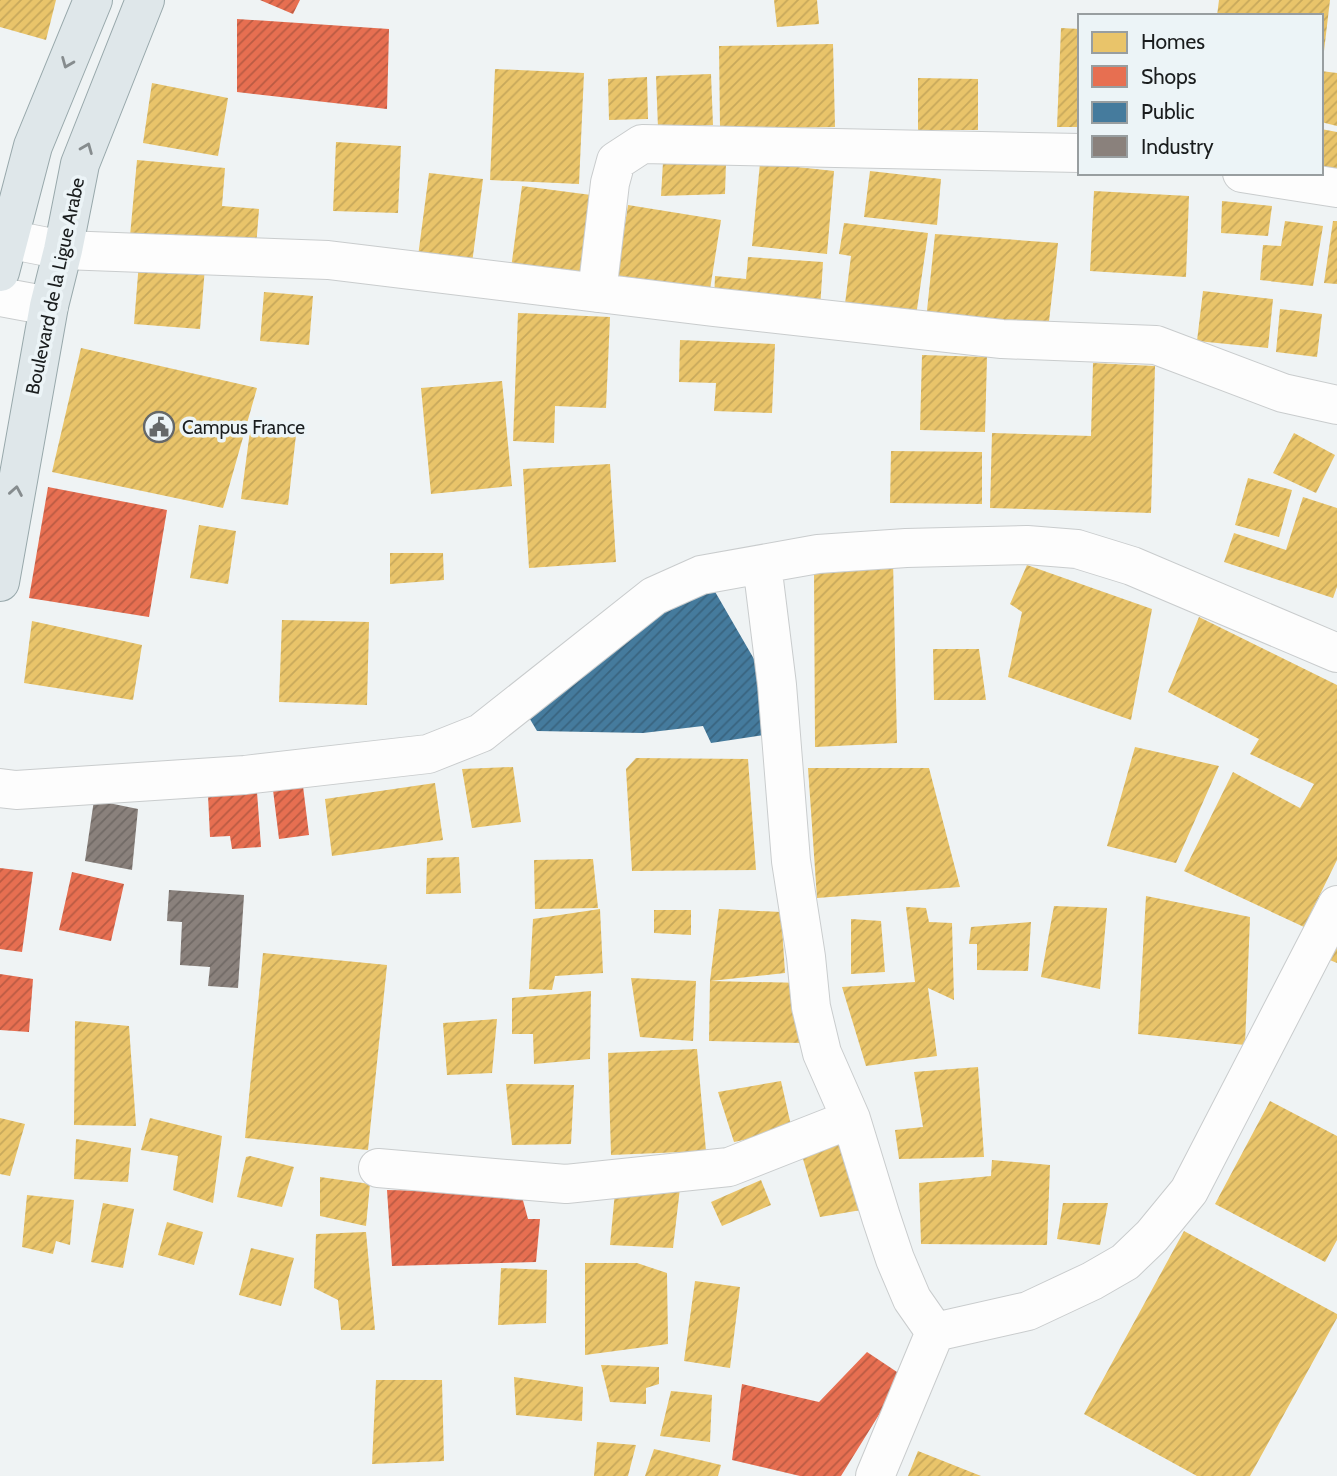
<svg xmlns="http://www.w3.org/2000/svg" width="1337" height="1476" font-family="Cabin,sans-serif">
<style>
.homes{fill:url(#homes-hatch)}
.shops{fill:url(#shops-hatch)}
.public{fill:url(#public-hatch)}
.industry{fill:url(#industry-hatch)}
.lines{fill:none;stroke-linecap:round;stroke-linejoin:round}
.street-casing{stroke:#c9cccd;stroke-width:40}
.primary-casing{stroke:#98a8ab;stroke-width:40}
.street{stroke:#fdfdfd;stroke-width:38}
.primary{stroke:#dfe7ea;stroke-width:38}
.oneway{stroke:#868c8e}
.labels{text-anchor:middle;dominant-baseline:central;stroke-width:7;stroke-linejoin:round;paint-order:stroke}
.street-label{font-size:19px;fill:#1a1d1e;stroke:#ecf4f7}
.poi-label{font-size:19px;fill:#1a1d1e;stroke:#ecf4f7;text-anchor:start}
</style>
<defs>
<pattern id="homes-hatch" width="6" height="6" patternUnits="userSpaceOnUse" patternTransform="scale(1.75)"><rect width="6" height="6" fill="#e9c46a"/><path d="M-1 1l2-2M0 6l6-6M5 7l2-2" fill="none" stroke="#c7a85b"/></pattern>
<pattern id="shops-hatch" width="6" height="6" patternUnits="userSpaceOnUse" patternTransform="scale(1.75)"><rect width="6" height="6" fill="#e76f51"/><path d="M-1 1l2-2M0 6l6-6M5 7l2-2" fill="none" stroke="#ba5b43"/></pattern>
<pattern id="public-hatch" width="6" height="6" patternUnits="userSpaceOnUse" patternTransform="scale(1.75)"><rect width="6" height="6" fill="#457b9d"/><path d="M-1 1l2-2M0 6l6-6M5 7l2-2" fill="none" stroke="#39647f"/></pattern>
<pattern id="industry-hatch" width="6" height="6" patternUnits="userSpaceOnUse" patternTransform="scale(1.75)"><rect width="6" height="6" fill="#8a817c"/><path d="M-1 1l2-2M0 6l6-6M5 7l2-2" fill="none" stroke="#706965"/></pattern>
</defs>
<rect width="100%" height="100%" fill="#eff3f4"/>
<path class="homes" d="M0,0H56L46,40L0,27Z
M774,0H817L819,24L777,27Z
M1219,0H1330L1324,51H1321V16H1217Z
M1061,28L1080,29V127H1057Z
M833,44L835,127L720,129L719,46Z
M495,69L584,73L579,184L490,180Z
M1321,71L1337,73V126L1321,122Z
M711,74L713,125L658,128L656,76Z
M647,77L648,119L609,120L608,79Z
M918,78L978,79V130H918Z
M152,83L228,98L218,156L143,143Z
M1321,129L1337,132V168L1334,182L1321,173Z
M336,142L401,146L398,213L333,211Z
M137,160L225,168L222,206L259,209L256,247L130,236Z
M663,162H726L725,194L661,196Z
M760,163L834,171L827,254L752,246Z
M870,171L941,179L937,225L864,217Z
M429,173L483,179L471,271L417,264Z
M522,186L599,196L587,286L510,276Z
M1094,191L1189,196L1186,277L1090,271Z
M1222,201L1272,206L1268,236L1221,233Z
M628,205L721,220L708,302L615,288Z
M1285,221L1323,226L1313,286L1260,280L1263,245L1281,246Z
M1333,221H1337V284L1324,283Z
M844,223L928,233L915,323L844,312L851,256L839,254Z
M935,234L1058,243L1048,330L926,320Z
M748,257L823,262L820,309L714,302L715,276L746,279Z
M139,262L205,267L200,329L134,324Z
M1203,291L1273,299L1268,348L1197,341Z
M264,292L313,296L309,345L260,341Z
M1280,309L1322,314L1317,357L1276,352Z
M518,313L610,317L606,408L555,406L554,443L513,441Z
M680,340L775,344L772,413L714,411L716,383L679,382Z
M81,348L257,388L223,508L52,472Z
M922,355L987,357L985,432L920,430Z
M1093,363L1155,366L1151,513L990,508L992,433L1091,436Z
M502,381L512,486L431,494L421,388Z
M250,431L296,435L288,505L241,499Z
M1294,433L1335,455L1316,493L1273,473Z
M891,451L982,452V504L890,503Z
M610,464L616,562L529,568L523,469Z
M1248,478L1292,490L1279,537L1235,525Z
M1303,497L1337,508V587L1333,598L1224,562L1234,533L1286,550Z
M199,525L236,531L228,584L190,578Z
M390,553H443L444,580L390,584Z
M893,560L897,743L815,747L814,570Z
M1027,565L1152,609L1131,720L1008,677L1022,612L1010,604Z
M1199,617L1337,685V860L1304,927L1184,871L1233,772L1300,808L1314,784L1250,754L1259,739L1168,692Z
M282,620L369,622L367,705L279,702Z
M32,621L142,645L133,700L24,683Z
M933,649H979L986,700H934Z
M1135,747L1219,766L1176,863L1107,846Z
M636,758L748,759L756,870L632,871L626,769Z
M513,767L521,822L472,828L462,769Z
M808,768H929L960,887L817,898Z
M435,783L443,840L332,856L325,799Z
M459,857L461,893L426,894L427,858Z
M593,859L598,908L535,909L534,860Z
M1146,896L1250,917L1245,1045L1138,1034Z
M1054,906L1107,908L1100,989L1041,977Z
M906,907L926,908L929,922L952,923L954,1000L928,988L937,1056L866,1066L842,987L915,982Z
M600,909L603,973L555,976L552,990L529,989L533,919Z
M719,909L781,912L785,973L710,981L804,983L803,1043L709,1041L710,981Z
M654,910H691V935L654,933Z
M851,919L881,921L885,972L851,974Z
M1031,922L1028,971L977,970V944H969L971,927Z
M1337,925V963L1320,956Z
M263,953L387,965L368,1150L245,1138Z
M631,978L696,981L693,1041L640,1037Z
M591,991L590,1059L534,1064L533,1034H512V998Z
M497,1019L492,1073L447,1075L443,1023Z
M75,1021L129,1026L136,1126L74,1125Z
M697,1049L706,1151L611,1155L608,1053Z
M978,1067L984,1157L899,1159L895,1130L923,1127L914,1072Z
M781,1081L792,1130L734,1142L718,1092Z
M506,1084L574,1085L571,1144L512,1145Z
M1270,1101L1337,1136V1240L1325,1262L1215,1204Z
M0,1118L25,1124L10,1176L0,1174Z
M150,1118L222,1136L213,1203L173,1190L178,1156L141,1150Z
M76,1139L131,1148L128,1182L74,1179Z
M833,1140L853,1145L873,1208L820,1217L801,1152Z
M250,1156L294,1167L282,1207L237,1197L246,1157Z
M992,1160L1050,1165L1047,1245L921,1244L919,1183L991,1176Z
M320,1177L370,1184L366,1226L320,1216Z
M761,1180L771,1205L722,1226L711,1202Z
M616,1181L680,1188L673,1248L610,1245Z
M27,1195L74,1200L70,1245L56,1241L53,1254L22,1247Z
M103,1203L134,1209L123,1268L91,1262Z
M1063,1203H1108L1100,1245L1057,1239Z
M167,1222L203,1232L194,1265L158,1255Z
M1184,1231L1337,1314V1318L1250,1476H1197L1084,1414Z
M366,1232L375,1330H341L338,1300L314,1288L316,1234Z
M251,1248L294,1258L281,1306L239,1295Z
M585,1263H637L667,1273L668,1344L585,1355Z
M501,1268L547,1270L546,1323L498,1325Z
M695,1281L740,1287L730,1368L684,1361Z
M601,1365L659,1367V1384L646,1388V1404L610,1402Z
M514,1377L583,1387L582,1421L516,1415Z
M376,1380H442L444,1461L372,1464Z
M671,1391L712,1395L710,1442L660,1436Z
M597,1442L636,1445L628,1476H594Z
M654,1449L721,1465L718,1476H645Z
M918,1451L981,1476H908Z"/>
<path class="shops" d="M260,0H300L293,14Z
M237,19L389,29L387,109L237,92Z
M48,487L167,510L149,617L29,598Z
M303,786L309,835L279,839L273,790Z
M257,792L261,847L232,849L230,836L210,837L208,795Z
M0,868L33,872L22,952L0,949Z
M72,872L124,884L111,941L59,930Z
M0,974L33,979L29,1032L0,1030Z
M387,1190L521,1193L528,1219H540L536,1262L392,1266Z
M867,1352L903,1376L841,1476H800L732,1460L742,1384L819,1402Z"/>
<path class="public" d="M710,583L769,685L771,734L711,743L703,726L643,733L537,731L524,709L632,633Z"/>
<path class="industry" d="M94,800L138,809L132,870L85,861Z
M169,890L244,895L238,988L208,986L210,967L180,965L182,922L167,921Z"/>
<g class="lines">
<g class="street-casing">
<path id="street" d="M1242,173L1337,188
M7,239L63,250L328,260L713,307L1002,339L1156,345L1283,393L1337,405
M597,293L610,183L616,161L642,144L1080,153
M0,297L49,306
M762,564L777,685L791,861L806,957L811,1007L822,1053L851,1119L881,1217L895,1259L912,1299L935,1332
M0,788L16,790L245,775L428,754L481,733L654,596L701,575L818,554L906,548L1027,545L1077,549L1132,566L1337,653
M378,1168L566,1184L729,1167L851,1119
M875,1476L935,1332L1028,1311L1092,1281L1125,1262L1152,1236L1189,1191L1337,905"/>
</g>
<g class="primary-casing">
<path id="primary" d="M0,272L33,146L93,0
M0,582L49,306L63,250L80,164L145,0"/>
</g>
<use href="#street" class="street"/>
<use href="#primary" class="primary"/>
</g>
<defs><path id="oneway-chevron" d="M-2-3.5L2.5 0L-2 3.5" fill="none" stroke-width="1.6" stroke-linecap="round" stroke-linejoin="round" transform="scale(1.75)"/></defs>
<g class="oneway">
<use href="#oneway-chevron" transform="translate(67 63) rotate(112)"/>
<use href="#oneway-chevron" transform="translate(87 148) rotate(-68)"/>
<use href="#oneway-chevron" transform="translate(16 491) rotate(-80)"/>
</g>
<defs>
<g id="civic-ring" transform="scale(1.575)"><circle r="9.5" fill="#ecf4f7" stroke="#656869" stroke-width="1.5"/><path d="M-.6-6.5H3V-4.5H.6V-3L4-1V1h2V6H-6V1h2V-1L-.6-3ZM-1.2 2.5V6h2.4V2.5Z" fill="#656869"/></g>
</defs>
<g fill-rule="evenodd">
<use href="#civic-ring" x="159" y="427"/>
</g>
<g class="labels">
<g class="street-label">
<text transform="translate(55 286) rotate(-78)">Boulevard de la Ligue Arabe</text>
</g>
<g class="poi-label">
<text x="182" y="427">Campus France</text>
</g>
</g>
<rect x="1078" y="14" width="245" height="161" fill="#ecf4f7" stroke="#989ea0" stroke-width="2"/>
<rect x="1092" y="32" width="35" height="21" fill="#e9c46a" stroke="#989ea0" stroke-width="2"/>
<text x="1141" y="49" font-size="21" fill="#1a1d1e">Homes</text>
<rect x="1092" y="66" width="35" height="21" fill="#e76f51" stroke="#989ea0" stroke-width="2"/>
<text x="1141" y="84" font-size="21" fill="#1a1d1e">Shops</text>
<rect x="1092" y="102" width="35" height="21" fill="#457b9d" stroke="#989ea0" stroke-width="2"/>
<text x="1141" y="119" font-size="21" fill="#1a1d1e">Public</text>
<rect x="1092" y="136" width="35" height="21" fill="#8a817c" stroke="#989ea0" stroke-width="2"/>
<text x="1141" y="154" font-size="21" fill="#1a1d1e">Industry</text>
</svg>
